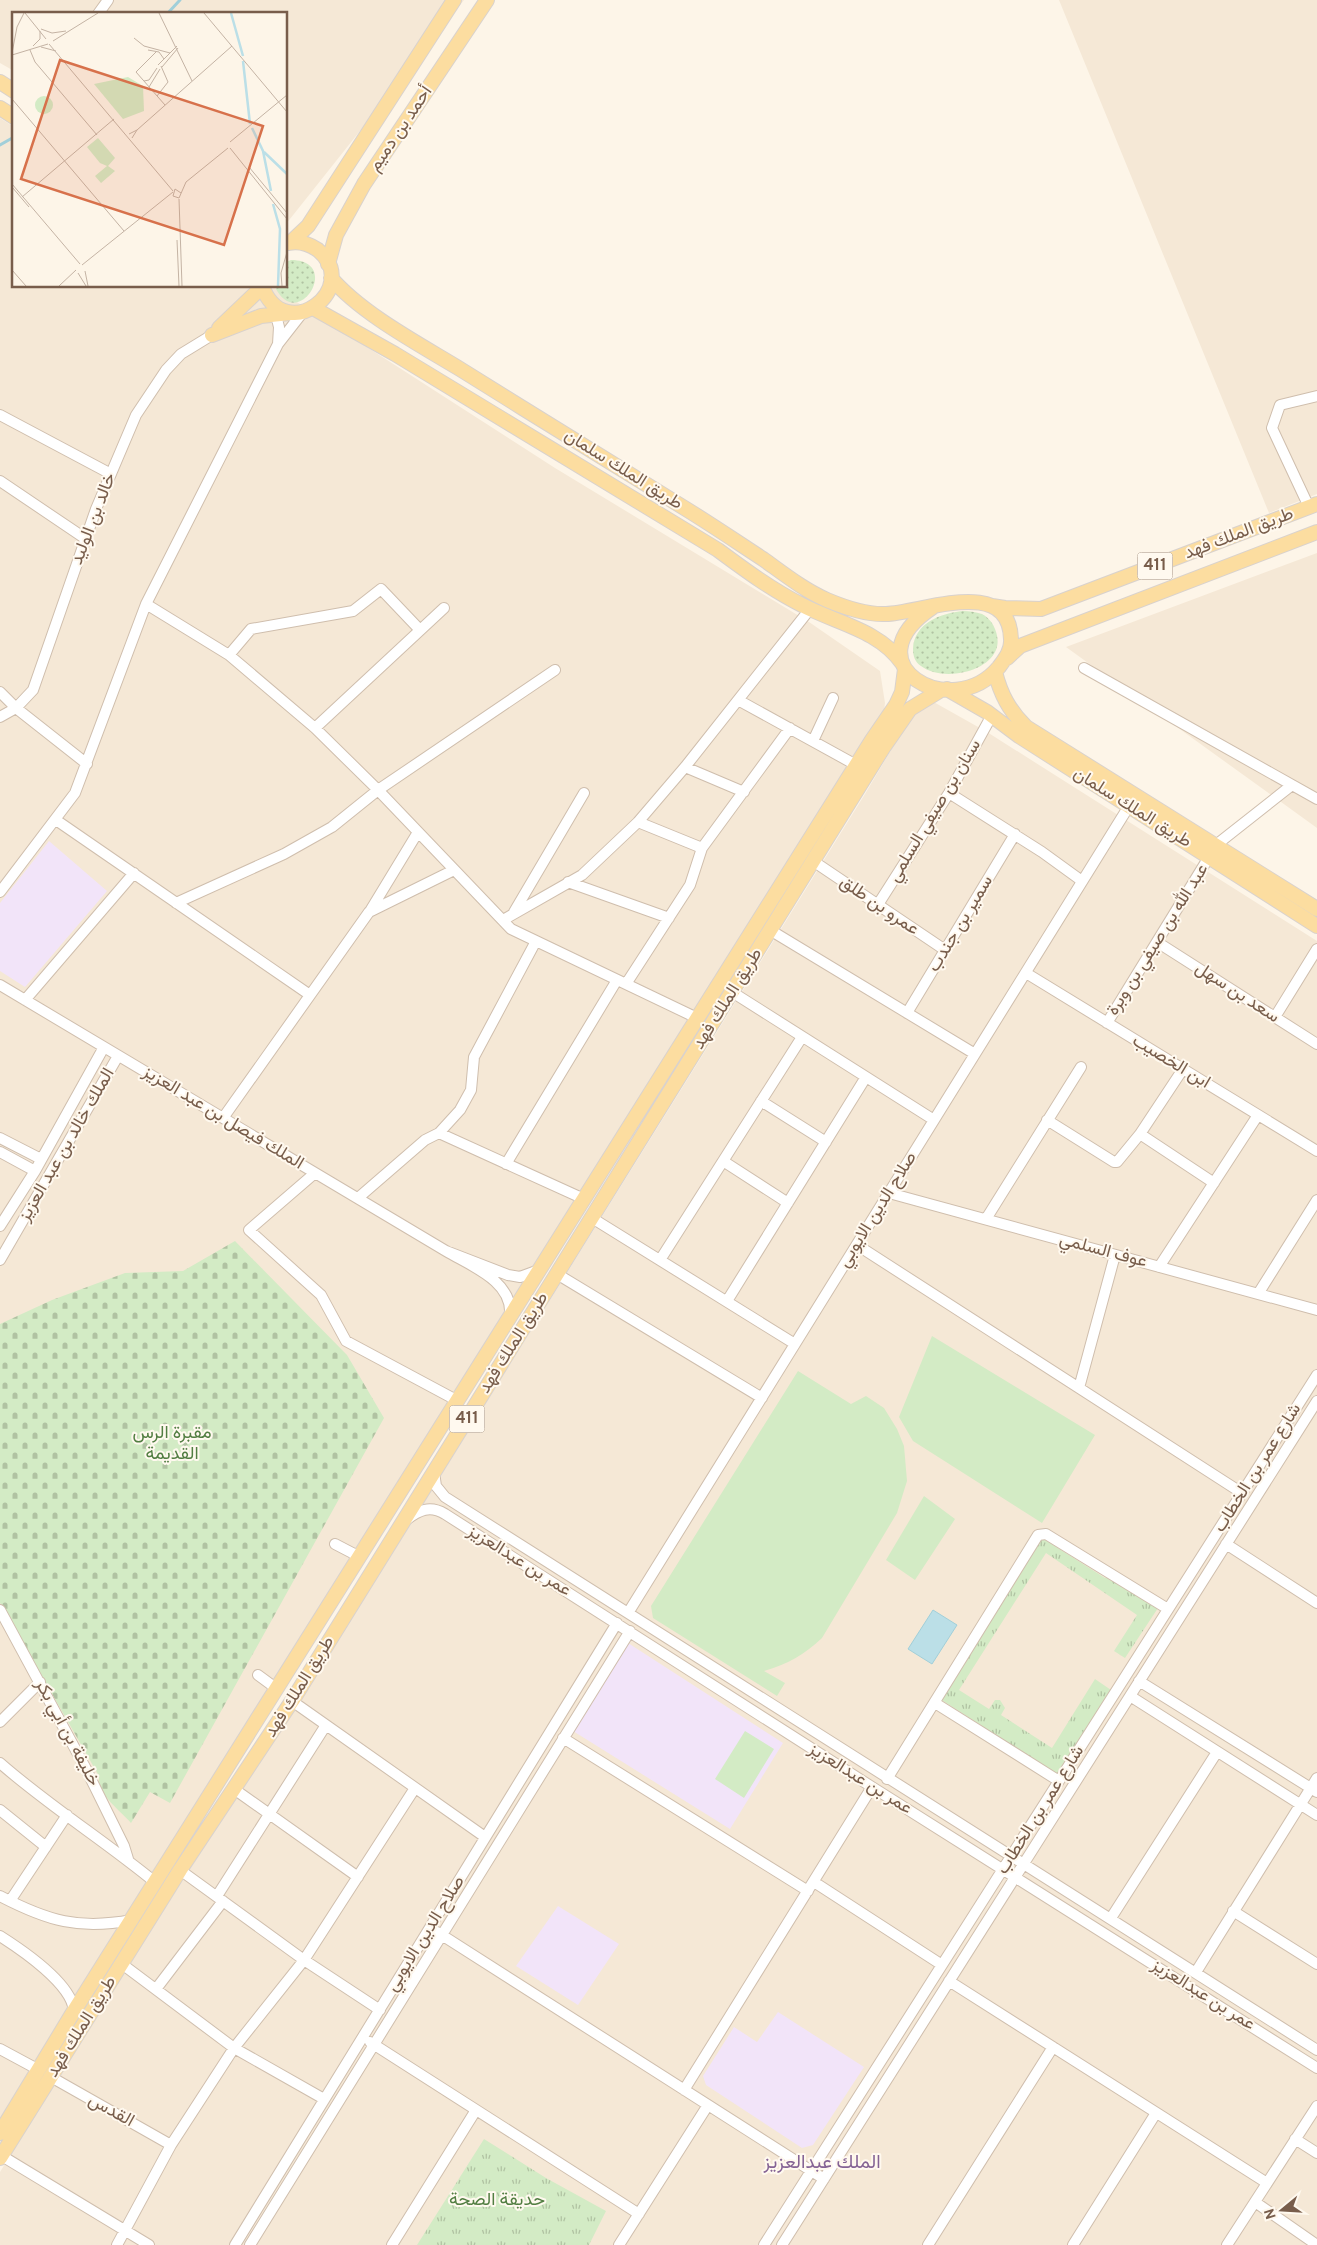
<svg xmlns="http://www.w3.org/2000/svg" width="1317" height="2245" font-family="Overpass,Vazirmatn,sans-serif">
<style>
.residential{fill:#f5e8d6}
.education{fill:#f2e4f9}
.grass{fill:url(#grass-dots)}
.cemetery{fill:url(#cemetery-stones)}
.park{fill:url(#park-tufts)}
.pitch{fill:#d3ebc5}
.water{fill:#bbdfe7;stroke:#a1cfd9}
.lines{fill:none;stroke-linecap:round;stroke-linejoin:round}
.stream{stroke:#a1cfd9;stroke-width:3}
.minor-casing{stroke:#cfbead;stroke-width:12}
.major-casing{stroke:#d9d2cd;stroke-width:16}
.minor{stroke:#fff;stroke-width:10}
.major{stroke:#fcdda0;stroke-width:14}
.labels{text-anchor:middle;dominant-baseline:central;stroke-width:4;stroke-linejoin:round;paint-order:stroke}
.shield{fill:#fff9ef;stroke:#a08c7c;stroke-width:1}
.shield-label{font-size:16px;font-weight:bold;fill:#785d4b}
.street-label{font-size:18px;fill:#785d4b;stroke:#fff9ef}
.park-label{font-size:18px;fill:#527e42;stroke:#fff9ef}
.neighbourhood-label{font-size:19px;fill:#856394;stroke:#fff9ef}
.inset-river{fill:none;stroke:#bbdfe7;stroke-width:2.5}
.inset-road{fill:none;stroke:#c4b3a4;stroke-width:1}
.view{fill:#d7714b;fill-opacity:0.15;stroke:#d7714b;stroke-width:2.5}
.inset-edge{fill:none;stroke:#785d4b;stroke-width:2.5}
</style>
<defs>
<pattern id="grass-dots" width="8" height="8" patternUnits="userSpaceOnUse" patternTransform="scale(1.25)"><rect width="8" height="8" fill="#d3ebc5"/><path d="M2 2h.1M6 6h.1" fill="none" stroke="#b0c2a2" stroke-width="1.8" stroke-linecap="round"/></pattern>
<pattern id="cemetery-stones" width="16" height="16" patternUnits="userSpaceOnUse" patternTransform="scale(1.25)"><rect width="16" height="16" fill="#d3ebc5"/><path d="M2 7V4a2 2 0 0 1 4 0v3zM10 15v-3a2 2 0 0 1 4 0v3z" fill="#b0c2a2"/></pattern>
<pattern id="park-tufts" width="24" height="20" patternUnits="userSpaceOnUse" patternTransform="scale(1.25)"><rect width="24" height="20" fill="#d3ebc5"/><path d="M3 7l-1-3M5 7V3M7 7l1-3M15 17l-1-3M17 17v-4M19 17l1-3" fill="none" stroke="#b0c2a2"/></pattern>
</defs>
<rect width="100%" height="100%" fill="#fdf5e8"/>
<path class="residential" d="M0,0H464L286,224V14H14V71L0,63Z
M1059,0H1317V494L1269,513Z
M0,118L14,127V286H272L555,468L809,622L880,671L885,703L881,734L301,1660L0,2150Z
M1317,553V828L1066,647Z
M923,696L987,732L1317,941V2245H0V2172L106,2000L382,1570L865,794Z"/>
<path class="education" d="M49,841L107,891L25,987L0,971V903Z
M628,1643L783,1743L730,1829L573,1731Z
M558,1906L619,1944L578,2005L516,1966Z
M778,2012L864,2067L813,2145L802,2148L706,2085L703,2076L734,2027L757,2042Z"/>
<path class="grass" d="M291,260C343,260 298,334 275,287L286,286V262Z
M963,611C969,611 976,612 982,614C994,620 1001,638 996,650C986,674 940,681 921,666C915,662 913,656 913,649C914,623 941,613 963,611Z"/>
<path class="cemetery" d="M235,1241L347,1355L384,1418L170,1803L150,1792L131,1823C120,1810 97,1795 99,1776L0,1603V1324L52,1300L125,1273L183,1271Z"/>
<path class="park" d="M1039,1536L1105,1578L1109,1576L1158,1608L1125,1658L1114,1651L1137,1615L1046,1553L959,1690L989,1709L995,1700H1000L1005,1708L1001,1715L1052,1748L1095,1679L1111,1690L1057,1774L937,1697Z
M484,2139L546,2178L606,2211L589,2245H417Z"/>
<path class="pitch" d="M932,1336L1095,1435L1042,1523L913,1441L899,1417Z
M798,1371L851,1404L866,1396L884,1408L897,1429L904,1446L907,1481L897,1513L822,1638C804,1655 788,1664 764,1671L785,1683L777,1696L653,1618L651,1606Z
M924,1496L955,1519L915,1580L886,1560Z
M745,1731L774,1749L744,1798L715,1779Z"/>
<path class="water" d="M933,1610L957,1625L932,1664L908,1649Z"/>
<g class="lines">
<path class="stream" d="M167,14L180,0
M0,145L14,137"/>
<g class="minor-casing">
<path id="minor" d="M98,14L108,0
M274,308L279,327L278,344L303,312
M0,415L111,474
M0,481L86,539
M1309,507L1272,428L1280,405L1317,396
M146,604L229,655L315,728L378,790L511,929L697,1018
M229,655L251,629L353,611L381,589L420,630
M1084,668L1317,799
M0,692L16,708L87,764
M738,700L856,765
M0,717L16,708L33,690L96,509L136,415L166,370L181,354L212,335
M315,728L444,608
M813,741L833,698
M685,767L744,792
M949,793L1042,852L1082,881
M56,820L310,995
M638,822L702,848
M1216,845L1292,785
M813,861L945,950
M568,882L669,918
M0,892L75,793L146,604L278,344
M176,903L284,854L332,827L378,790L555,670
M877,906L949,793L992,715
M370,911L418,832
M514,912L584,793
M503,920L582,875L638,822L685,767L810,609
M770,930L975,1054
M1157,942L1317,1044
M1026,973L1317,1151
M626,984L690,885L702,848L790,728
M0,985L446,1251
M732,992L934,1120
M25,1000L134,873
M907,1013L1015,834
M1275,1017L1317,949
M1107,1023L1209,857
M1183,1069L1140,1134L1214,1183
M761,1101L826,1142
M223,1118L369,912L454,870
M1047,1120L1114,1162H1117L1140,1134
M439,1133L584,1199
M0,1138L41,1159
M0,1152L35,1171
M723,1161L788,1203
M506,1164L617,980
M315,1173L249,1230L321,1295L346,1341L458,1401
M889,1193L1317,1310
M358,1198L425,1140L439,1133L460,1110L471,1090L474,1057L536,941
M592,1218L795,1344
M986,1219L1081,1067
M0,1226L35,1171L104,1047
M857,1245L1242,1493
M0,1260L118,1056
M660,1260L802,1037
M1159,1267L1258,1115
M557,1274L762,1398
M1258,1294L1317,1200
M727,1301L866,1077
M510,1315C513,1281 471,1266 446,1251L508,1275L520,1277L539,1270
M1079,1388L1115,1255
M434,1472L436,1486L445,1497L1317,2050
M406,1520C419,1510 430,1505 445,1514L872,1787L1317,2068
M335,1544L360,1557
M1226,1544L1317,1603
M0,1610L86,1769L124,1846L128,1859
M628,1613L1129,806
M258,1675L277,1689
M1139,1681L1317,1792
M1130,1696L1317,1815
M292,1701L485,1837
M935,1703L1059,1781
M0,1722L40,1682
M563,1738L808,1891
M0,1763C49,1806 105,1841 156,1883
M887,1779L1038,1535L1046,1534L1168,1609
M234,1789L358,1877
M0,1810L46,1847
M180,1870L304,1960L380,2010
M814,1882L942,1965
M0,1896C48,1921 79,1930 132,1920
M217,1896L326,1725
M10,1901L67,1815
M1233,1911L1317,1964
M1111,1918L1217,1752
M437,1932L824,2179
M0,1936C22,1950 72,1984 74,2011
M122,1964L234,2048L324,2099
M1196,1972L1317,1778
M949,1981L1267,2183
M156,1989L223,1901
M370,2042L639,2214
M0,2049L39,2070
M51,2077L171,2145
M684,2090L872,1787
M1295,2139L1317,2153
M2,2156L149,2245
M1255,2202L1317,2245
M117,2245L171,2145L234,2048L304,1960L415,1788
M235,2245L617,1623
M250,2245L630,1631
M392,2245L476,2110
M619,2245L708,2105
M764,2245L1317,1375
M782,2245L1317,1401
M928,2245L1053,2047
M1073,2245L1156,2113
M1227,2245L1317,2106"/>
</g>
<g class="major-casing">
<path id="major" d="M0,82L14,91
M0,108L14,117
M291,242L308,226L454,0
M328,264L336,235L364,184L487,0
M331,278C362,314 419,344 460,369C535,416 610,462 686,509C712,525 737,542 763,559C784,574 804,590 827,600C846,608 866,615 886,614C922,613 1009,575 1011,639C1012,650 1005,659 999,667C952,724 847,664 933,607
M262,286C285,348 363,288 318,250C309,244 299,241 289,243
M313,308L395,354L718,550C745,570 772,590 802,605C836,623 879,630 902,663
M219,328L262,287
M212,335L261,316L290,313
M992,606L1005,608L1041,609L1317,504
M1007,658L1020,646L1317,532
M995,672C1001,695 1009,710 1026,727L1317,909
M947,689L987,712L1019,736L1317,926
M0,2133L74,2011L872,740L896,705L902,692L905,669
M0,2158L180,1870L292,1701L883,748L910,709L941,690"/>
</g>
<use href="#minor" class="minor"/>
<use href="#major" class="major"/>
</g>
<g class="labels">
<g class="shield">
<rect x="1137.5" y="552.5" width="35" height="27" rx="4"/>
<rect x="449.5" y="1405.5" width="35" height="27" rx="4"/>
</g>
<g class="shield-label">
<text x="1155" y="566">411</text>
<text x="467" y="1419">411</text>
</g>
<g class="street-label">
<text transform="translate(401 129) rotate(-56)">أحمد بن دميم</text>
<text transform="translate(623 470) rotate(32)">طريق الملك سلمان</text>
<text transform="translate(94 519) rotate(-69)">خالد بن الوليد</text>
<text transform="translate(1239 534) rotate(-21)">طريق الملك فهد</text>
<text transform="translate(1132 808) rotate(32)">طريق الملك سلمان</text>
<text transform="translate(935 811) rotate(-59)">سنان بن صيفي السلمي</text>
<text transform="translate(879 906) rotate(34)">عمرو بن طلق</text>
<text transform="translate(961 924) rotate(-59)">سمير بن جندب</text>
<text transform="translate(1158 940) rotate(-58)">عبد الله بن صيفي بن وبرة</text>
<text transform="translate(1237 993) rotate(33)">سعد بن سهل</text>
<text transform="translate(728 999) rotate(-58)">طريق الملك فهد</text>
<text transform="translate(1171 1062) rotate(31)">ابن الخصيب</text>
<text transform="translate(223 1118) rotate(31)">الملك فيصل بن عبد العزيز</text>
<text transform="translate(67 1145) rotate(-60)">الملك خالد بن عبد العزيز</text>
<text transform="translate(878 1210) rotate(-58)">صلاح الدين الايوبي</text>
<text transform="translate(1103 1251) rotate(15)">عوف السلمي</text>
<text transform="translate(514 1343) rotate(-58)">طريق الملك فهد</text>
<text transform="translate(1258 1468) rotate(-58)">شارع عمر بن الخطاب</text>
<text transform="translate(519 1561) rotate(32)">عمر بن عبدالعزيز</text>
<text transform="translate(300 1687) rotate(-58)">طريق الملك فهد</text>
<text transform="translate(67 1733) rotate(62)">خليفة بن أبي بكر</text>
<text transform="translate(860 1779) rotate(32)">عمر بن عبدالعزيز</text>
<text transform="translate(1041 1810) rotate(-58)">شارع عمر بن الخطاب</text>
<text transform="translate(426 1934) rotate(-58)">صلاح الدين الايوبي</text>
<text transform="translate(1203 1995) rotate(32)">عمر بن عبدالعزيز</text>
<text transform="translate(82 2027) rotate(-58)">طريق الملك فهد</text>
<text transform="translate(111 2111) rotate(29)">القدس</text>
</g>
<g class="park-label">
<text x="172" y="1433">مقبرة الرس<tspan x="172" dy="21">القديمة</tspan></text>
<text x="497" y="2200">حديقة الصحة</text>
</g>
<g class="neighbourhood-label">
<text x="822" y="2163">الملك عبدالعزيز</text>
</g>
</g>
<g transform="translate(12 12)">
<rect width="275" height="275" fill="#fdf5e8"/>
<path d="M116,65L131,74L132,99L111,107L82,72Z" fill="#d3ebc5"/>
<path d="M23 93a9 9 0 1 1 18 0a9 9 0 1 1-18 0Z" fill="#d3ebc5"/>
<path d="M86,126L103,146L96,154L103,159L89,171L83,164L95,154L88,151L75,135Z" fill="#d3ebc5"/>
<path class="inset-river" d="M219,1L231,44M231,49L238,112M240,116L251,139L259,179M252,140L275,162M261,192L268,217L266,274"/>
<path class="inset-road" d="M13,1L34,27M147,1L180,69M192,1L275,100M29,17L40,21L54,19M122,26L132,34L158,41M41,29L86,1M37,32L161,179M21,34L28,27V19M29,35L44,39M18,38L23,50L85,123M136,38L147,40L152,47M145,39L124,60L153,93M0,41L5,15L12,1M0,43L36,32M146,53L165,34M150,55L166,36M132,69L137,68L145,56M137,75L148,57M145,84L156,70L149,54M0,87L112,219M125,118L220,34M117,122L125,118L120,126M218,130L275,83M218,136L275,207M237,155L275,201M0,172L68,252M0,175L17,195M169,181L163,177L161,184L167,186L174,170L216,136M10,185L102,107M167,187L170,274M165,228L167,274M70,253L161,180M0,258L14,274M73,259L76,274M66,261L74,274M47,274L64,258M270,274L269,261L275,240"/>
<path class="view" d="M48,48L251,114L212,233L9,167Z"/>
<rect width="275" height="275" class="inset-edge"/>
</g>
<g transform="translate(1282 2210) rotate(252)" stroke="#fff9ef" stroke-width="4" paint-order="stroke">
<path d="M0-4L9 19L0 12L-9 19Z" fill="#785d4b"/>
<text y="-8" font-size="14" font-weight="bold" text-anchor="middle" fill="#785d4b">N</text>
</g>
</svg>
